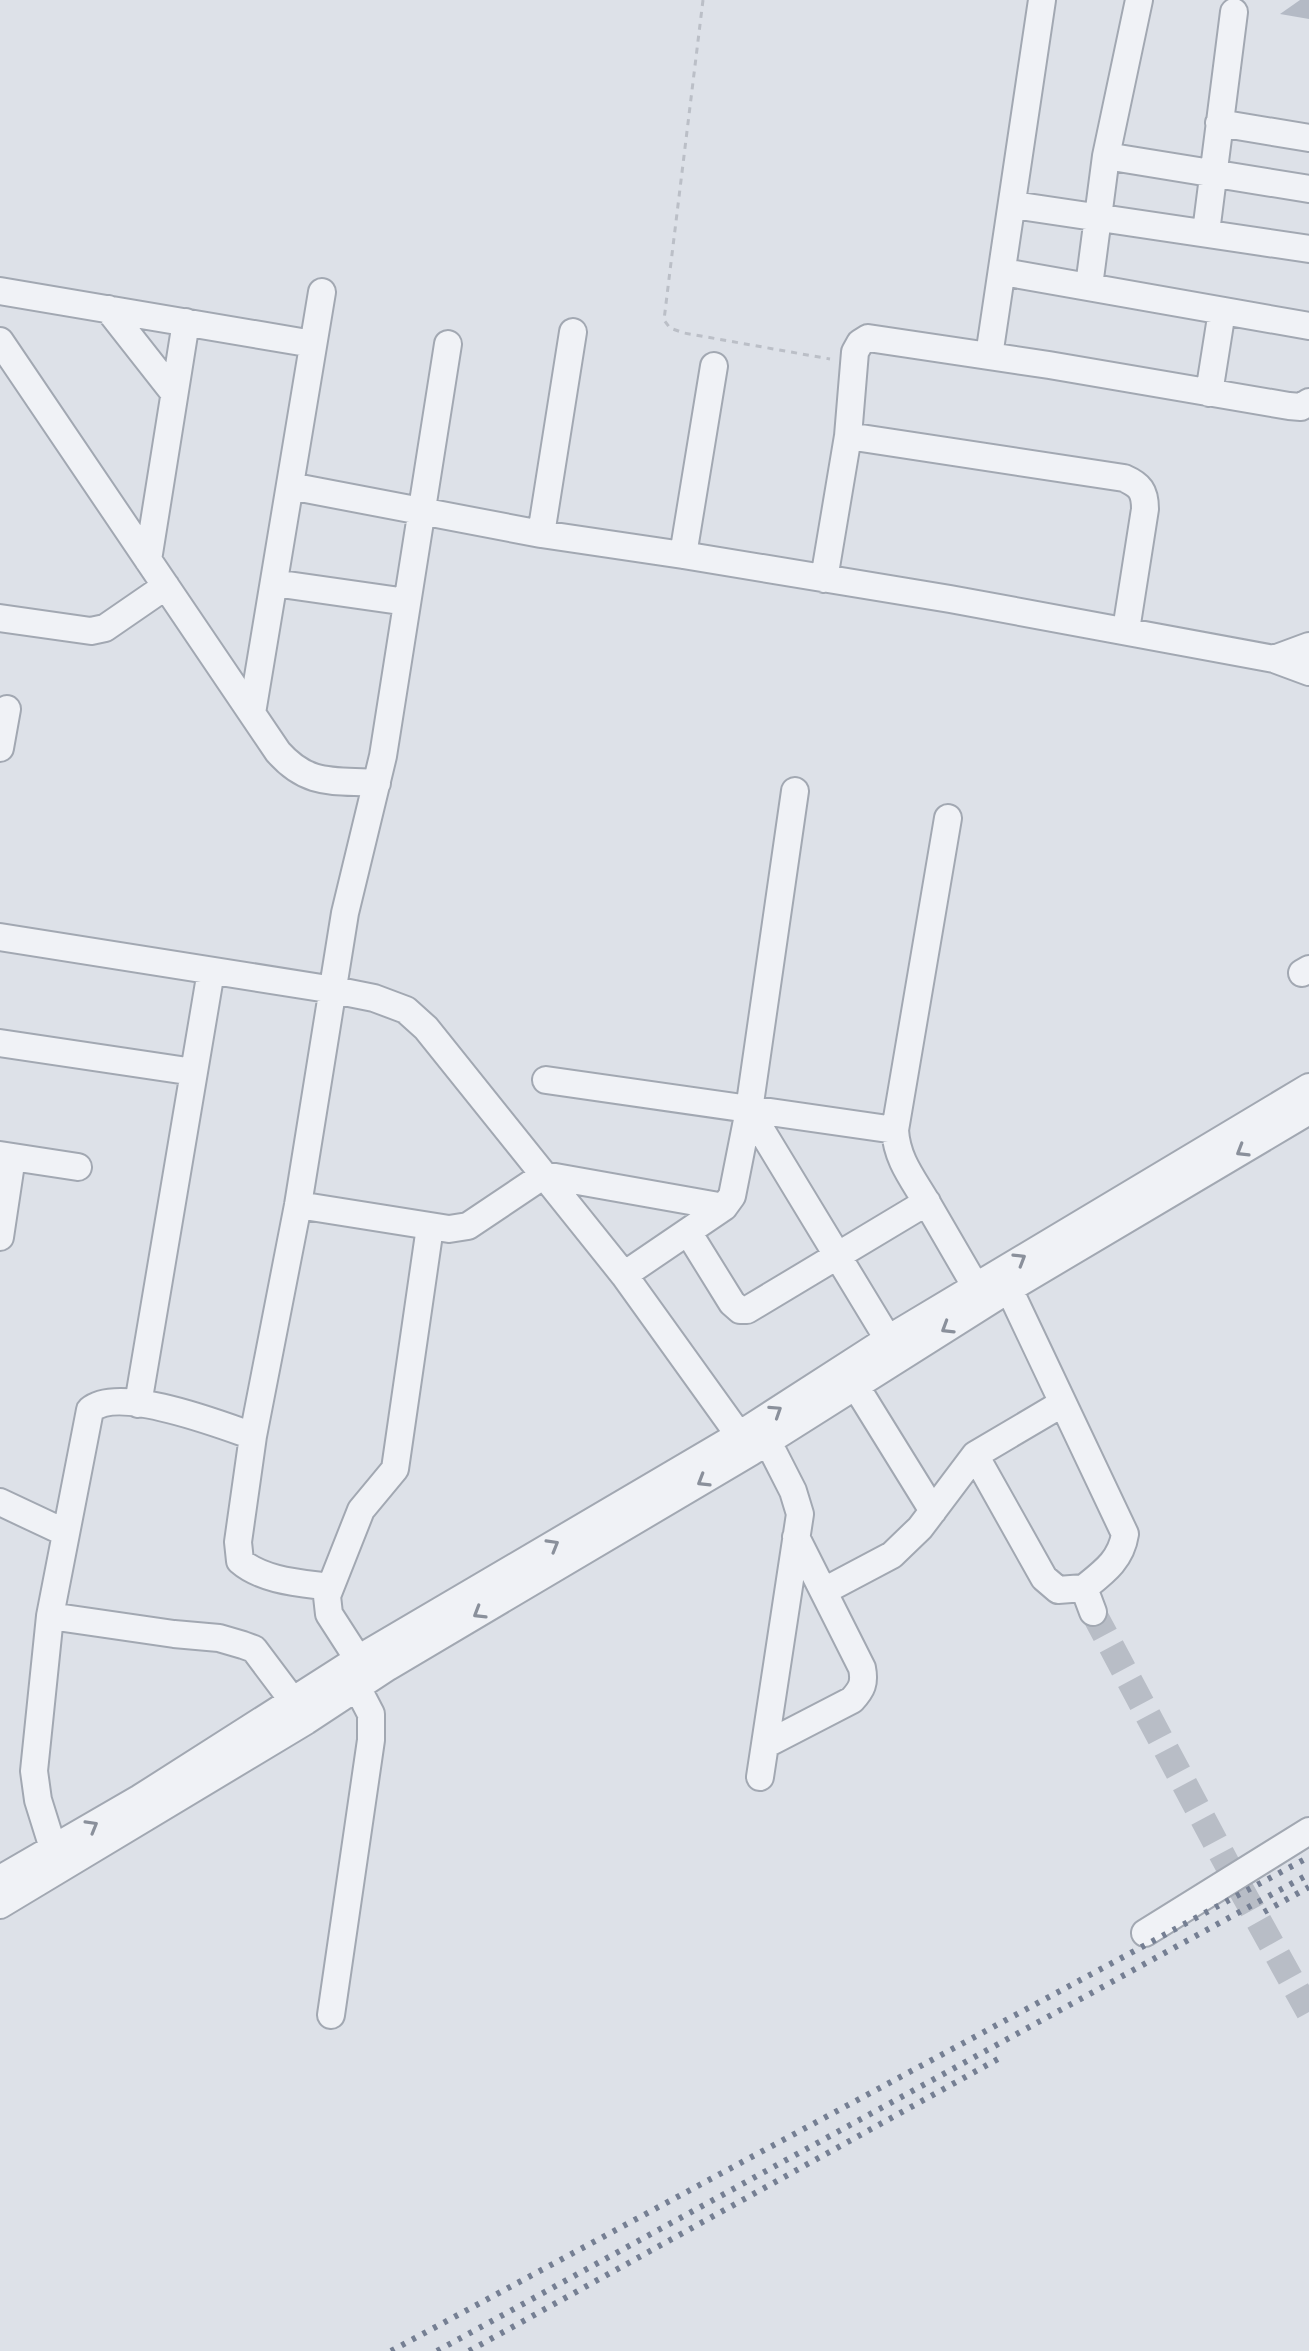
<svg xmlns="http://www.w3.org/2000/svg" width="1309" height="2351" font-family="'Noto Sans',sans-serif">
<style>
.building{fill:#b4bac5}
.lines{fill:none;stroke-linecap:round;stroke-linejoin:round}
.minor-tunnel{stroke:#b8bdc6;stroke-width:26;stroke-dasharray:26 13;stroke-linecap:butt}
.minor-casing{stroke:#a2a8b2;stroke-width:30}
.path{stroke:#bbbfc7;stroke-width:3;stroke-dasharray:6 6;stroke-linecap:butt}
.minor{stroke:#f0f2f6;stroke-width:26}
.rail{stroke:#757f93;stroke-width:6;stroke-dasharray:4 8;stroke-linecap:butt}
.oneway{stroke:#8a909b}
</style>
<rect width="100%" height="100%" fill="#dde1e8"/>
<path class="building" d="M1300,0H1309V19L1280,14Z"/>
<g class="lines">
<path class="minor-tunnel" d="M1093,1612L1227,1864L1309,2012"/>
<g class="minor-casing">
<path id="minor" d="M1219,123L1309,138
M1106,156L1309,189
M1013,205L1309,249
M1206,232L1234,12
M1003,272L1309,326
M1089,286L1106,156L1139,0
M0,291L313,344
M108,309L174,393
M0,341L278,752C309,787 334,780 377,783
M989,356L1042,0
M1209,393L1222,311
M848,436L1124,478C1140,485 1145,491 1145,509L1126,630
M290,486L541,534L683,555L950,599L1274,659L1309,646
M541,534L573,332
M683,555L714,366
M148,560L186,322
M824,579L848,436L855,352L860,343L868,338L1049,365L1289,406L1301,407L1309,402
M274,583L407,602
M0,618L91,631L105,628L166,586
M1274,659L1309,672
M252,713L322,292
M0,748L7,709
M948,818L895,1130C897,1162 915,1181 930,1208C948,1239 966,1270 984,1301
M0,937L334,990L374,998L406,1010L426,1028L624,1275L749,1449
M1302,973L1309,969
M0,1043L194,1072
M546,1080L895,1130
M749,1110L888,1339
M0,1155L78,1167
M298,1205L449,1229L468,1226L544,1175L724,1207
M688,1232L732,1303L740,1310H747L927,1202
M0,1237L12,1157
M624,1275L724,1207L732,1196L749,1110L795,791
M1009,1289L1125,1534C1121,1560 1104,1572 1084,1588L1093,1612
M855,1385L933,1511
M138,1404L211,971
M975,1455L1044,1578L1058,1590L1084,1588
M0,1502L66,1533
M330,1587C301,1583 263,1581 240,1561L238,1542L253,1436L298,1205L345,913L383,756L448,344
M824,1591L892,1555L920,1528L975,1455L1063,1403
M50,1616L174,1634L219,1638L243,1645L254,1649L293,1701
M358,1659L329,1614L327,1596L361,1510L395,1469L430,1227
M765,1745L852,1700C862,1689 865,1683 862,1668L796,1537
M760,1777L800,1514L793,1491L767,1440
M53,1848L38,1800L34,1771L50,1616L90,1410C118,1385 219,1424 253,1436
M0,1879L140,1798L358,1659L739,1435L888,1339L1309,1087
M0,1905L306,1721L388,1667L751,1452L1009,1289L1309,1111
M1145,1933L1309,1831
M331,2015L371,1740V1714L357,1687"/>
</g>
<path class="path" d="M703,0L664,320L670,328L684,333L830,359"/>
<use href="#minor" class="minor"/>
<path class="rail" d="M1264,1912L1309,1887
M391,2351L1309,1857
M437,2351L1309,1874
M469,2351L998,2059"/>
</g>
<defs><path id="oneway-chevron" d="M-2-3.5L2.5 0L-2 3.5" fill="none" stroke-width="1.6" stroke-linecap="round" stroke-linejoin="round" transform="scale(2)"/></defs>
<g class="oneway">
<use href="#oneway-chevron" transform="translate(1242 1151) rotate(149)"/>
<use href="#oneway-chevron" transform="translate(1020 1259) rotate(-31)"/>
<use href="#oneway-chevron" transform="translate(947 1328) rotate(148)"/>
<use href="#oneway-chevron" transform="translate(776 1411) rotate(-33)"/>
<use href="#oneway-chevron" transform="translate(703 1481) rotate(149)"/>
<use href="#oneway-chevron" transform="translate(553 1545) rotate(-30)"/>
<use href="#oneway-chevron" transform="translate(479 1613) rotate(149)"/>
<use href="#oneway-chevron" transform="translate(92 1826) rotate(-30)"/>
</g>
</svg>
